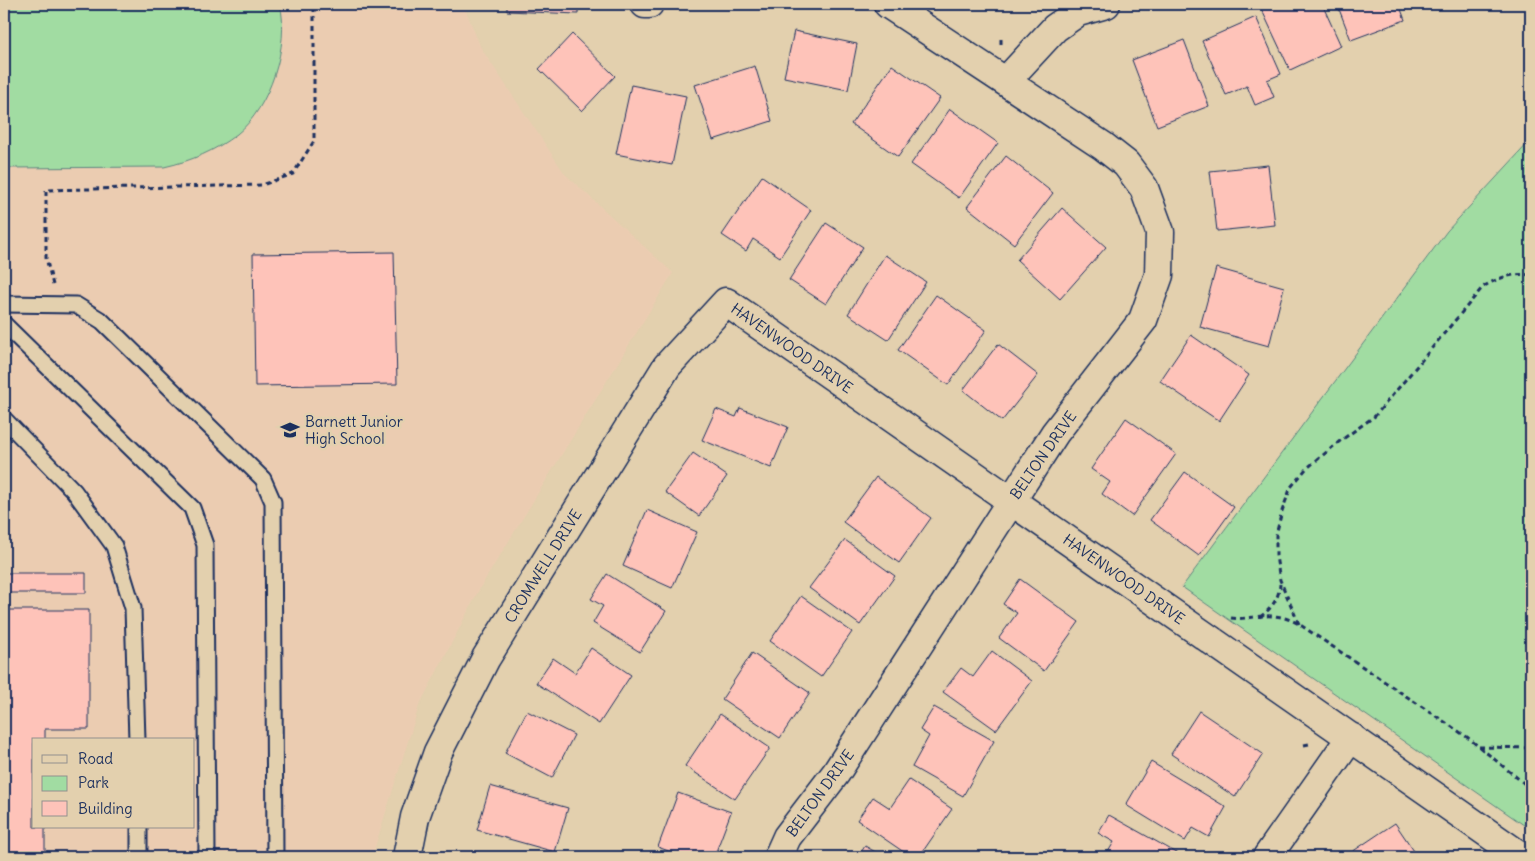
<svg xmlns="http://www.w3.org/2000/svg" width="1535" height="861" font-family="Delius,sans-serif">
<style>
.built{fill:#ebccb1;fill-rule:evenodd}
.green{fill:#a1dca2;stroke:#5e8680}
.building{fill:#fec3b9;stroke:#1b2f5e}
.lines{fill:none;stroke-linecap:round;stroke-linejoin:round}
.service-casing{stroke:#1b2f5e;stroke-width:19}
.minor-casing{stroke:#1b2f5e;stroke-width:31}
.path{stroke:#1b2f5e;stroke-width:3;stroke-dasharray:5 4;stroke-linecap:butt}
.service{stroke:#e3d0ae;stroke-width:15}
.minor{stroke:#e3d0ae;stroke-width:28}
.labels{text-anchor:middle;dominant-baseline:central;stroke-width:5;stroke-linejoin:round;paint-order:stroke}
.street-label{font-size:15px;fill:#1b2f5e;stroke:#e3d0ae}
.poi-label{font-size:15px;fill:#1b2f5e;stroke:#e3d0ae;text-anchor:start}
</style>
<rect width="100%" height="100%" fill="#e3d0ae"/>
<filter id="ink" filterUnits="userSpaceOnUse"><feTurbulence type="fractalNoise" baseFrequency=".02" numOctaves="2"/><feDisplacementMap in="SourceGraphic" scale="10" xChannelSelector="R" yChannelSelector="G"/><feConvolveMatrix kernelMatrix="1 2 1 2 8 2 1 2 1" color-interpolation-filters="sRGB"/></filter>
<g filter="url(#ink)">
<path class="built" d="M4,4H463L481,48L565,174L673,273L480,588L419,706L375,847L373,857H4ZM34,740H194V827H34Z"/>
<path class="green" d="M4,4H280C290,44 270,108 237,134C215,151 191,161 164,167L4,168Z
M1531,140V830L1182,587L1447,231Z"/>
<path class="building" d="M507,4H578V14L507,11Z
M1265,4H1322L1341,46L1290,70L1260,6Z
M1337,4H1399L1405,20L1351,40Z
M1420,4H1436L1422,9Z
M1256,17L1281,74L1267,80L1274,97L1255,105L1247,86L1226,95L1202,41Z
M794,31L857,44L848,90L784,77Z
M572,34L615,76L582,111L539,69Z
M1184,40L1209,106L1157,126L1132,60Z
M892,65L940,98L898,157L851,124Z
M755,66L772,121L713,140L695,85Z
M631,85L686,96L672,165L616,154Z
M950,109L998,143L959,198L911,164Z
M1006,156L1053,193L1014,244L967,207Z
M1268,165L1275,225L1217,231L1210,171Z
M762,176L811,210L780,257L753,239L746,251L722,235Z
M1062,208L1106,247L1060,299L1017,260Z
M826,223L863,247L826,304L789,280Z
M394,252L397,384L255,386L253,254Z
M885,255L926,282L888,340L848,314Z
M1216,268L1284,287L1269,346L1200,327Z
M936,295L986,330L948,385L898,350Z
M1191,335L1249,375L1219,421L1160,381Z
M998,344L1038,375L1002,421L963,390Z
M740,408L788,427L771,468L702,440L716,409L736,417Z
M1126,418L1176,454L1132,516L1102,494L1110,482L1091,469Z
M693,453L727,476L699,516L665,492Z
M1185,472L1234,507L1199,556L1150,520Z
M876,477L931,518L899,563L843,522Z
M647,510L697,532L672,588L623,566Z
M845,540L895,576L860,625L809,588Z
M4,573H86V593H4Z
M607,574L666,611L640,652L593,623L603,606L591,599Z
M1020,579L1079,622L1044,671L999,638L1017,613L1003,604Z
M801,596L852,632L821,677L770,641Z
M4,610H89V729H45V740H34V827H45V857H4Z
M591,648L631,675L599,724L536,683L553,658L575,673Z
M992,651L1032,681L996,730L943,692L961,668L973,677Z
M752,653L810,693L780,738L722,699Z
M934,707L994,741L963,796L912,767L929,736L920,730Z
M527,711L574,735L552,778L505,753Z
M1199,711L1263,754L1235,797L1171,754Z
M720,714L770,748L735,799L685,766Z
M1151,762L1226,807L1209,837L1193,828L1185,841L1126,805Z
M909,780L952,809L919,857H911L857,820L873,797L890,808Z
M490,786L568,808L555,852L477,830Z
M678,793L731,812L714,857H684L658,847Z
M1109,815L1184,857H1105L1114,842L1098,833Z
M1395,823L1418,857H1347L1346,856Z
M865,846L884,857H858Z"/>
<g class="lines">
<g class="service-casing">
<path id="service" d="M4,304L76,305L102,321L263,479L273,502L275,857
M4,324L192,508L205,545L207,857
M4,419L74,491L114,546L133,608L137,740
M139,857V827"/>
</g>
<g class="minor-casing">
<path id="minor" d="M645,4H649
M1006,81L1055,28L1078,12L1106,4
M407,857L415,817L438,752L486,658L667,366L726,302L1522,857
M778,857L787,837L836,773L1055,433L1143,320L1159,275L1160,232L1144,188L1126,164L1103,146L888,4
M1267,857L1351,737"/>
</g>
<path class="path" d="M1001,39V46
M53,285L46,258V190L262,185L293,174L314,141V4
M1260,617C1271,609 1279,599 1280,584
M1231,618C1245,620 1258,615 1272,616C1282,616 1291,620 1299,624L1467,737L1531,789
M1299,624L1280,580L1276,556V535L1282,511L1291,487L1306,469L1340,441L1375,416L1483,287C1499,277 1513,273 1531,275
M1304,745L1309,744L1312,746
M1479,747L1531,748"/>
<use href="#service" class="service"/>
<use href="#minor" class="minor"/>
</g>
</g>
<defs>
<g id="school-bare" transform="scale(1.5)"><path d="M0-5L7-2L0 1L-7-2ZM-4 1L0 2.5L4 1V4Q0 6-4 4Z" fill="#1b2f5e" stroke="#e3d0ae" stroke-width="2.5" paint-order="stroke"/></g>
</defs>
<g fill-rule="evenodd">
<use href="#school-bare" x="290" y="430"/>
</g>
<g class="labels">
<g class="street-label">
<text transform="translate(792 348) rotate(35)">HAVENWOOD DRIVE</text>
<text transform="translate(1043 455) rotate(-55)">BELTON DRIVE</text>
<text transform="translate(543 566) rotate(-58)">CROMWELL DRIVE</text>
<text transform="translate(1124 579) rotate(35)">HAVENWOOD DRIVE</text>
<text transform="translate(820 793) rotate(-54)">BELTON DRIVE</text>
</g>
<g class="poi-label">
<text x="305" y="421">Barnett Junior<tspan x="305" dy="17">High School</tspan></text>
</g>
</g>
<rect width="1535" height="861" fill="none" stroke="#e3d0ae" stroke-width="20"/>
<rect x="10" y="10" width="1515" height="841" fill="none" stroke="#1b2f5e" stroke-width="2" filter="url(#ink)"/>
<rect x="32" y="738" width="162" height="90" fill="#e3d0ae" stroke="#93908e"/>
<rect x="42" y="755" width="25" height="8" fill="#e3d0ae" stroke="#93908e"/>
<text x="78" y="764" font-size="15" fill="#1b2f5e">Road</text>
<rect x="42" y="776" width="25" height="15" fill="#a1dca2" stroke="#93908e"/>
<text x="78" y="788" font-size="15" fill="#1b2f5e">Park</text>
<rect x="42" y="801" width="25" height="15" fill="#fec3b9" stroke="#93908e"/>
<text x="78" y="814" font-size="15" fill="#1b2f5e">Building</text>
</svg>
